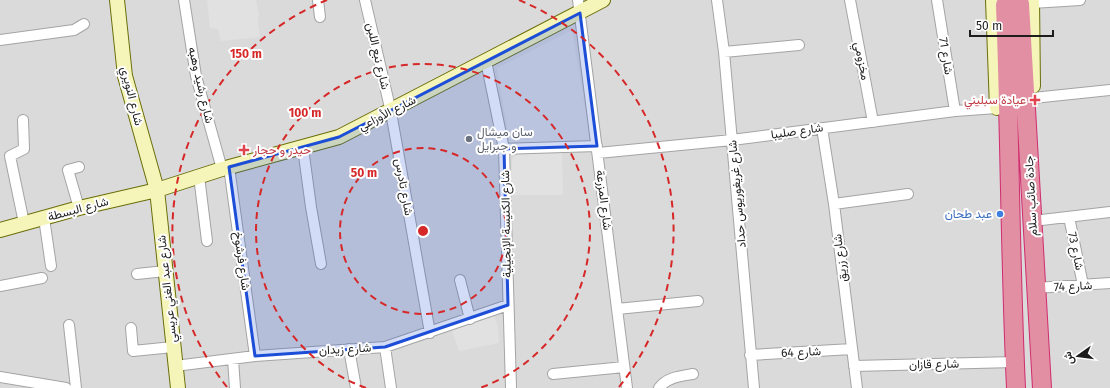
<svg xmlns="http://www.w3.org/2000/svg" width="1110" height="388" font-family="'Fira Sans',Vazirmatn,sans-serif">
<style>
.residential{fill:#dbdada}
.parking{fill:#e1e1e1}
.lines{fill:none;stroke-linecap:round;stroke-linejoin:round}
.street-casing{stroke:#a4a4a4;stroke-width:12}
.secondary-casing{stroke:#696e0a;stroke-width:16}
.highway-casing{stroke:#cf2d6e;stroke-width:20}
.street{stroke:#fff;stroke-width:10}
.secondary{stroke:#f6f5b9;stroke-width:14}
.highway{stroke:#e28ea3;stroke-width:18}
.marked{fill:#1d4ed8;fill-opacity:0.2;stroke:#1d4ed8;stroke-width:3;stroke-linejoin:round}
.ring{fill:none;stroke:#d62828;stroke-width:2;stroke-dasharray:7 5}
.health-dot{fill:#e0444e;stroke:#fff;stroke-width:1.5}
.worship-dot{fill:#6b7280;stroke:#fff;stroke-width:1.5}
.shop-dot{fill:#3f7fe0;stroke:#fff;stroke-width:1.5}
.labels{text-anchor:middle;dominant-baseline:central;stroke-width:4;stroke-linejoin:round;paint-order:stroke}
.street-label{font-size:12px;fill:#1d1d1d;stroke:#fff}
.health-label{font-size:12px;fill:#be3a42;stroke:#fff;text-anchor:end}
.worship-label{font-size:12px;fill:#5b616d;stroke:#fff;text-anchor:start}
.shop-label{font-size:12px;fill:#366cbe;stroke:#fff;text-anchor:end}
.centre{fill:#d62828;stroke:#fff;stroke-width:2}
.ring-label{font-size:12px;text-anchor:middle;font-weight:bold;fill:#d62828;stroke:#fff;stroke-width:4;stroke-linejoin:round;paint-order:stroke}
</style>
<rect width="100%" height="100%" fill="#eeeae3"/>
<path class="residential" d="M0,0H1110V388H0Z"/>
<path class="parking" d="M207,0H256L259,15L258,23L260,37L221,41L218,29L210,28Z
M572,30L591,142L510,144L497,68Z
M562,152L563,195H511L512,160L518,153Z
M494,315L498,327L499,343L459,351L452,330Z"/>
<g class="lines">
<g class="street-casing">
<path id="street" d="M184,0L196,76L222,169
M318,0L320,17
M365,0L391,112L430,333
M578,0L627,388
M717,0L724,52L754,388
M850,0L873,122
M937,0L955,111
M1032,3L1080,0
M0,40L74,30L84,24
M724,52L799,45
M486,61L504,149L511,388
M1033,98L1110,90
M23,120L24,149L10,156L24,223
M822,128L834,204L857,388
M303,148L311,207L321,264
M504,149L597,146
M598,153L732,140L955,111L997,108
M79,167L68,170L79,208
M229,167L255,356
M199,176L207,241
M834,204L908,194
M1069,217L1083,285
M44,218L51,266
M1033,221L1110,212
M137,274L165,271
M460,280L470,319
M0,286L42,278
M1035,288L1110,283
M617,309L698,301
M69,325L76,388
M131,328L133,351L173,347
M385,347L391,388
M349,349L356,388
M750,355L852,349
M233,359L235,388
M175,366L255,356L385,347L508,305
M854,366L1015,362
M553,374L624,367
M0,377L66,388
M659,388C667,377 681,376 693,374"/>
</g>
<g class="secondary-casing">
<path id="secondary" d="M117,0L125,76L157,190L178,388
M993,0L997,108
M1032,0L1033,86
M0,230L79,208L157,190L222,169L339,137L603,0"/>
</g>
<g class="highway-casing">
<path id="highway" d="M1020,4L1042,388
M1005,5C1010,133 1010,260 1016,388"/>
</g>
<use href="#street" class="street"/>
<use href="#secondary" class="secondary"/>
<use href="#highway" class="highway"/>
</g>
<path class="marked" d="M580,13L597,146L504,149L508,305L385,347L255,356L229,167L339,137Z"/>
<g class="ring">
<circle cx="423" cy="231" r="83"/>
<path d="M366 388A167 167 0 1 1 480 388"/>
<path d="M227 387A250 250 0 0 1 327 0M519 0A250 250 0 0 1 619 387"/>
</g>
<g class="health-dot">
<path d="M1033 94h4v4h4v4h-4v4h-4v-4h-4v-4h4z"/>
<path d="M242 144h4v4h4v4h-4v4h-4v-4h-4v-4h4z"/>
</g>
<circle class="worship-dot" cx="469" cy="139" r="4"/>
<circle class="shop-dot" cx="1000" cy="214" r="4"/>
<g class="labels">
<g class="street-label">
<text transform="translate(378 56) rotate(77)">شارع نبع اللبن</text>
<text transform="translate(946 56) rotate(81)">شارع 71</text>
<text transform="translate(862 61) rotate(79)">مخزومي</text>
<text transform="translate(201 85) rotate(77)">شارع رشيد وهبه</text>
<text transform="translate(132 96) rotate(76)">شارع النويري</text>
<text transform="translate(387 113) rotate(-27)">شارع الأوزاعي</text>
<text transform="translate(797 131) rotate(-8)">شارع صليبا</text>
<text transform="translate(404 187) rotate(80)">شارع تادرس</text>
<text transform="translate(737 194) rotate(-95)">شارع غريغوريوس حداد</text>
<text transform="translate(1031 196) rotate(-93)">جادة صائب سلام</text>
<text transform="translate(604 200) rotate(83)">شارع المزرعة</text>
<text transform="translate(78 209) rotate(-15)">شارع البسطة</text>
<text transform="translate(506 224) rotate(-91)">شارع الكنيسة الإنجيلية</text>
<text transform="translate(1076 251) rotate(78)">شارع 73</text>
<text transform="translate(840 258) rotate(-97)">شارع زريق</text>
<text transform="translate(242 261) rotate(82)">شارع فرشوخ</text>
<text transform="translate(1073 286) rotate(-3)">شارع 74</text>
<text transform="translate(167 289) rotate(-96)">شارع عبد الغني عريسي</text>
<text transform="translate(345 349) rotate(-3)">شارع زيدان</text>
<text transform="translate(801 352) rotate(-3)">شارع 64</text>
<text transform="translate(934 364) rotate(-1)">شارع قازان</text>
</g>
<g class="health-label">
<text x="1026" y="100">عيادة سبليني</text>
<text x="253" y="150" text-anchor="start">حيدر و حجار</text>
</g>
<g class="worship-label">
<text x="477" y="132">سان ميشال<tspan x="477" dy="14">و جبرايل</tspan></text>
</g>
<g class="shop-label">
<text x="992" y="214">عبد طحان</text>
</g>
</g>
<circle cx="423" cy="231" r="6" class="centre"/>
<g class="ring-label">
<text x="246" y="58">150 m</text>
<text x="305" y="117">100 m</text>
<text x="364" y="177">50 m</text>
</g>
<g transform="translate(1078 356) rotate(256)" stroke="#ffffff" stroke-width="3" paint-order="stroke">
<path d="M0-3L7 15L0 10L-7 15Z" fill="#1d1d1d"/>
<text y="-6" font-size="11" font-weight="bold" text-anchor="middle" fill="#1d1d1d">ش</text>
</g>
<path d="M970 30v6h83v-6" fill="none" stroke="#1d1d1d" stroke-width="2"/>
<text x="976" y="30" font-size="12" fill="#1d1d1d" stroke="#ffffff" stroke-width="3" paint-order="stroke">50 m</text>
</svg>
